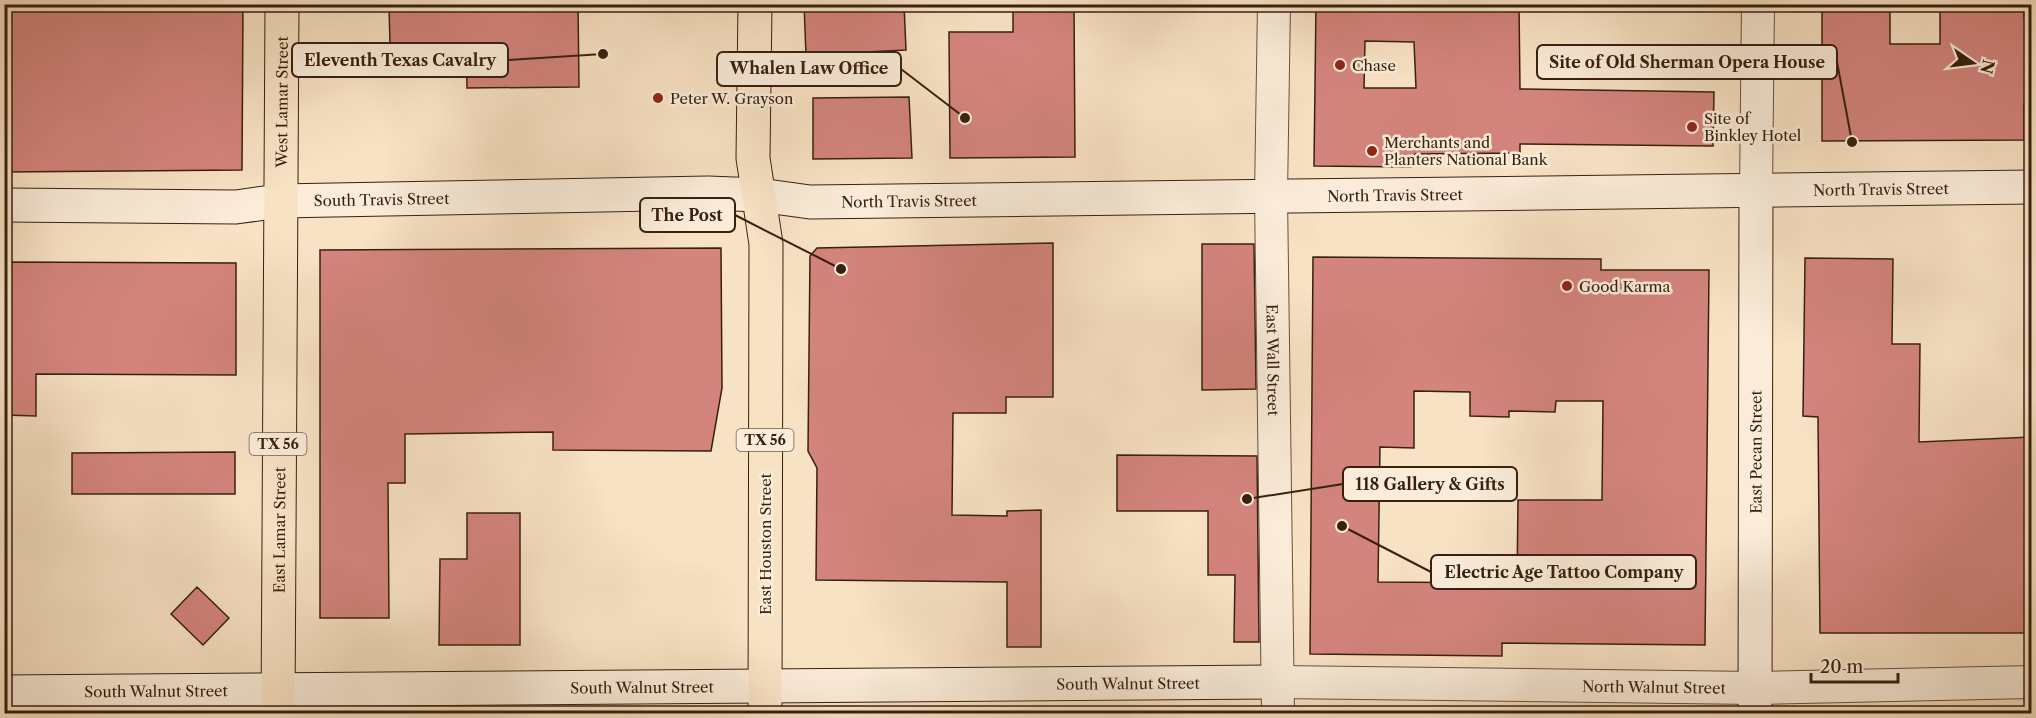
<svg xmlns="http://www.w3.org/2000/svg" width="2036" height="718" font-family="'Libre Caslon Text',serif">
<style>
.building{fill:#d3847d;stroke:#38200f;stroke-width:1.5;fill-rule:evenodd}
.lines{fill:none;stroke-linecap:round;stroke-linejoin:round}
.street-casing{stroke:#68503c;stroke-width:34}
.secondary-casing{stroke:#38200f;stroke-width:35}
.primary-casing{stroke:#38200f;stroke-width:35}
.street{stroke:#faecd9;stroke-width:32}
.secondary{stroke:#faecd9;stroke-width:33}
.primary{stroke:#f8e2c4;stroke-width:33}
.poi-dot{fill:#8f2418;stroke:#faecd9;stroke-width:2}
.labels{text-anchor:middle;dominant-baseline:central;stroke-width:5;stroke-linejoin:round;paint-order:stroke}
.shield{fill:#faecd9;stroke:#725d4c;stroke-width:1.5}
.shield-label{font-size:14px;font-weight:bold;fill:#38200f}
.poi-label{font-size:15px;fill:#38200f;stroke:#faecd9;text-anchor:start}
.street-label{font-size:15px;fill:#38200f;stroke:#faecd9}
.leader{fill:none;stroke:#38200f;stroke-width:2}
.callout-dot{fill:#38200f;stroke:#faecd9;stroke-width:2}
.callout{fill:#faecd9;stroke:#38200f;stroke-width:2}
.callout-label{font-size:16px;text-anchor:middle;font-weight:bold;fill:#38200f}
</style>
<rect width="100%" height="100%" fill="#f8e2c4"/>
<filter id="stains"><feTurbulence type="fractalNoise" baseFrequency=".00333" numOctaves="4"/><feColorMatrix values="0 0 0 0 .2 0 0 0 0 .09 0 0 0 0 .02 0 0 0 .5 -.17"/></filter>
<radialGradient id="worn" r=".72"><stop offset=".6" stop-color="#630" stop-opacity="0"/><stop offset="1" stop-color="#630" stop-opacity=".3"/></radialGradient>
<path class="building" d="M4,4H243L242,170L4,172Z
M389,4H578L579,87L467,88L466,45L390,46Z
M804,4H904L906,50L806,55Z
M1013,4H1074L1075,157L950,158L949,32H1013Z
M1316,4H1519L1520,89L1714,92L1713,146L1520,144V153L1415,154L1411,167L1314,166ZM1365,41L1414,42L1416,88H1364Z
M1822,4H1890V44H1940V4H2024V17H2031V104H2024V140L1822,141Z
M909,97L912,158L813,159V98Z
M1053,243V397H1006V413H953L952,515L1007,516V511L1041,510V647H1007V582L816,580L817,468L808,451L810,256L817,248Z
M1202,244H1254L1256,389L1202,390Z
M721,248L722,388L711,451L553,450V432L405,434V483H388L389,618H320V250Z
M1313,257L1601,259V270H1709L1705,645L1502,643V656L1310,654ZM1414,391L1470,392V416L1509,417V411L1555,412L1556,401H1603L1602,500H1518L1517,583L1378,582L1380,447L1414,448Z
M1805,258L1893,259L1892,344H1920L1919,442L2031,437V633H1820L1818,417L1803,416Z
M4,262L236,263V375L36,374V416L4,415Z
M235,452V494H72V453Z
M1117,455L1257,456L1259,642H1234L1235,575H1208V511H1117Z
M467,513H520V645H439L440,559H467Z
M197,587L229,618L203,645L171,614Z"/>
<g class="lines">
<g class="street-casing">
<g id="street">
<path id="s1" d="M1274,4L1271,195L1278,714"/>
<path d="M1756,189L1758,4"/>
<path id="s2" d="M1278,682L1755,688L2032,682"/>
</g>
</g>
<g class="secondary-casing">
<g id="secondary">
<path id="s3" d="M4,205L236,207L279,201L708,193L759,195L810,202L2032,187"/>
<path id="s4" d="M4,692L1278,682"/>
<path id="s5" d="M1755,714L1756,189"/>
</g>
</g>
<g class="primary-casing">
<g id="primary">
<path d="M755,4L753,158L766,244L765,714"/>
<path id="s6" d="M278,714L282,4"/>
</g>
</g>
<use href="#street" class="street"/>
<use href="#secondary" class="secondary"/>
<use href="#primary" class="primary"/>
</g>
<g class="poi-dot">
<circle cx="1340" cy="65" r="6"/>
<circle cx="658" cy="98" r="6"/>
<circle cx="1692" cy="127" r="6"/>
<circle cx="1372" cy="151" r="6"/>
<circle cx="1567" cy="286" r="6"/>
</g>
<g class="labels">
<g class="shield">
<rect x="736.5" y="429" width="57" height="22" rx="4.5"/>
<rect x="249.5" y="433" width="57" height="22" rx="4.5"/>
</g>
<g class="shield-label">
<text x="765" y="440">TX 56</text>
<text x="278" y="444">TX 56</text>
</g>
<g class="poi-label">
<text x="1352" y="65">Chase</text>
<text x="670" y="98">Peter W. Grayson</text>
<text x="1704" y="118">Site of<tspan x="1704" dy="17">Binkley Hotel</tspan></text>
<text x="1384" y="142">Merchants and<tspan x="1384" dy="17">Planters National Bank</tspan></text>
<text x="1579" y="286">Good Karma</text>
</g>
<g class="street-label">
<text stroke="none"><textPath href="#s6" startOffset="612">West Lamar Street</textPath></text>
<text stroke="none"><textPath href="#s3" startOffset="1878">North Travis Street</textPath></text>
<text stroke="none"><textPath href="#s3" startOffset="1392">North Travis Street</textPath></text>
<text stroke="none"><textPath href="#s3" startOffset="378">South Travis Street</textPath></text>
<text stroke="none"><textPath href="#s3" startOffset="906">North Travis Street</textPath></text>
<text stroke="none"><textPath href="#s1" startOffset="356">East Wall Street</textPath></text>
<text stroke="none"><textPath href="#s5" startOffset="262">East Pecan Street</textPath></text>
<text stroke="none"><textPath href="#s6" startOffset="184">East Lamar Street</textPath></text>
<text transform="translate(765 544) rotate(-90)">East Houston Street</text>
<text stroke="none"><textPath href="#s4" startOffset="1124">South Walnut Street</textPath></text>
<text stroke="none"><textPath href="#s2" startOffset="376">North Walnut Street</textPath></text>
<text stroke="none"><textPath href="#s4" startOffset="638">South Walnut Street</textPath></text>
<text stroke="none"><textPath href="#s4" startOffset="152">South Walnut Street</textPath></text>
</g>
</g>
<path class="leader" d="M603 54L508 60M1852 142L1837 62M965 118L901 69M841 269L735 215M1247 499L1343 484M1342 526L1431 572"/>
<g class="callout-dot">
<circle cx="603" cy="54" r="6"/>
<circle cx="1852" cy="142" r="6"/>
<circle cx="965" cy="118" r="6"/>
<circle cx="841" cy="269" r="6"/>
<circle cx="1247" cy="499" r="6"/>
<circle cx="1342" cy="526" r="6"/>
</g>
<g class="callout">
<rect x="292" y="43" width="216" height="34" rx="6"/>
<rect x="1537" y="45" width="300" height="34" rx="6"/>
<rect x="717" y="52" width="184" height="34" rx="6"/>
<rect x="640" y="198" width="95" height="34" rx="6"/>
<rect x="1343" y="467" width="174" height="34" rx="6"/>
<rect x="1431" y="555" width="265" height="34" rx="6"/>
</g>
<g class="callout-label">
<text x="400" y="66">Eleventh Texas Cavalry</text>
<text x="1687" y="68">Site of Old Sherman Opera House</text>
<text x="809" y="74">Whalen Law Office</text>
<text x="687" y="221">The Post</text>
<text x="1430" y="490">118 Gallery &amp; Gifts</text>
<text x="1564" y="578">Electric Age Tattoo Company</text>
</g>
<rect width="2036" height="718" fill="none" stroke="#f8e2c4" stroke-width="24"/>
<rect x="6" y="6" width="2024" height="706" fill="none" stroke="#38200f" stroke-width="3"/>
<rect x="12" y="12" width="2012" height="694" fill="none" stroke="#38200f" stroke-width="1.5"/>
<g transform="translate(1973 63) rotate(104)" stroke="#faecd9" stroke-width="4.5" paint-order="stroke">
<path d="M0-4.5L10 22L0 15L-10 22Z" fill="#38200f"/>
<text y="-9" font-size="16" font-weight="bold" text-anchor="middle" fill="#38200f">N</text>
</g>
<path d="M1811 673v9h87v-9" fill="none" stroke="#38200f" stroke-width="3"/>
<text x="1820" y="673" font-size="18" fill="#38200f" stroke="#faecd9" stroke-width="4.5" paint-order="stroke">20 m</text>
<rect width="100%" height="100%" filter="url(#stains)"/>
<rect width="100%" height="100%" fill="url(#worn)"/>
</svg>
